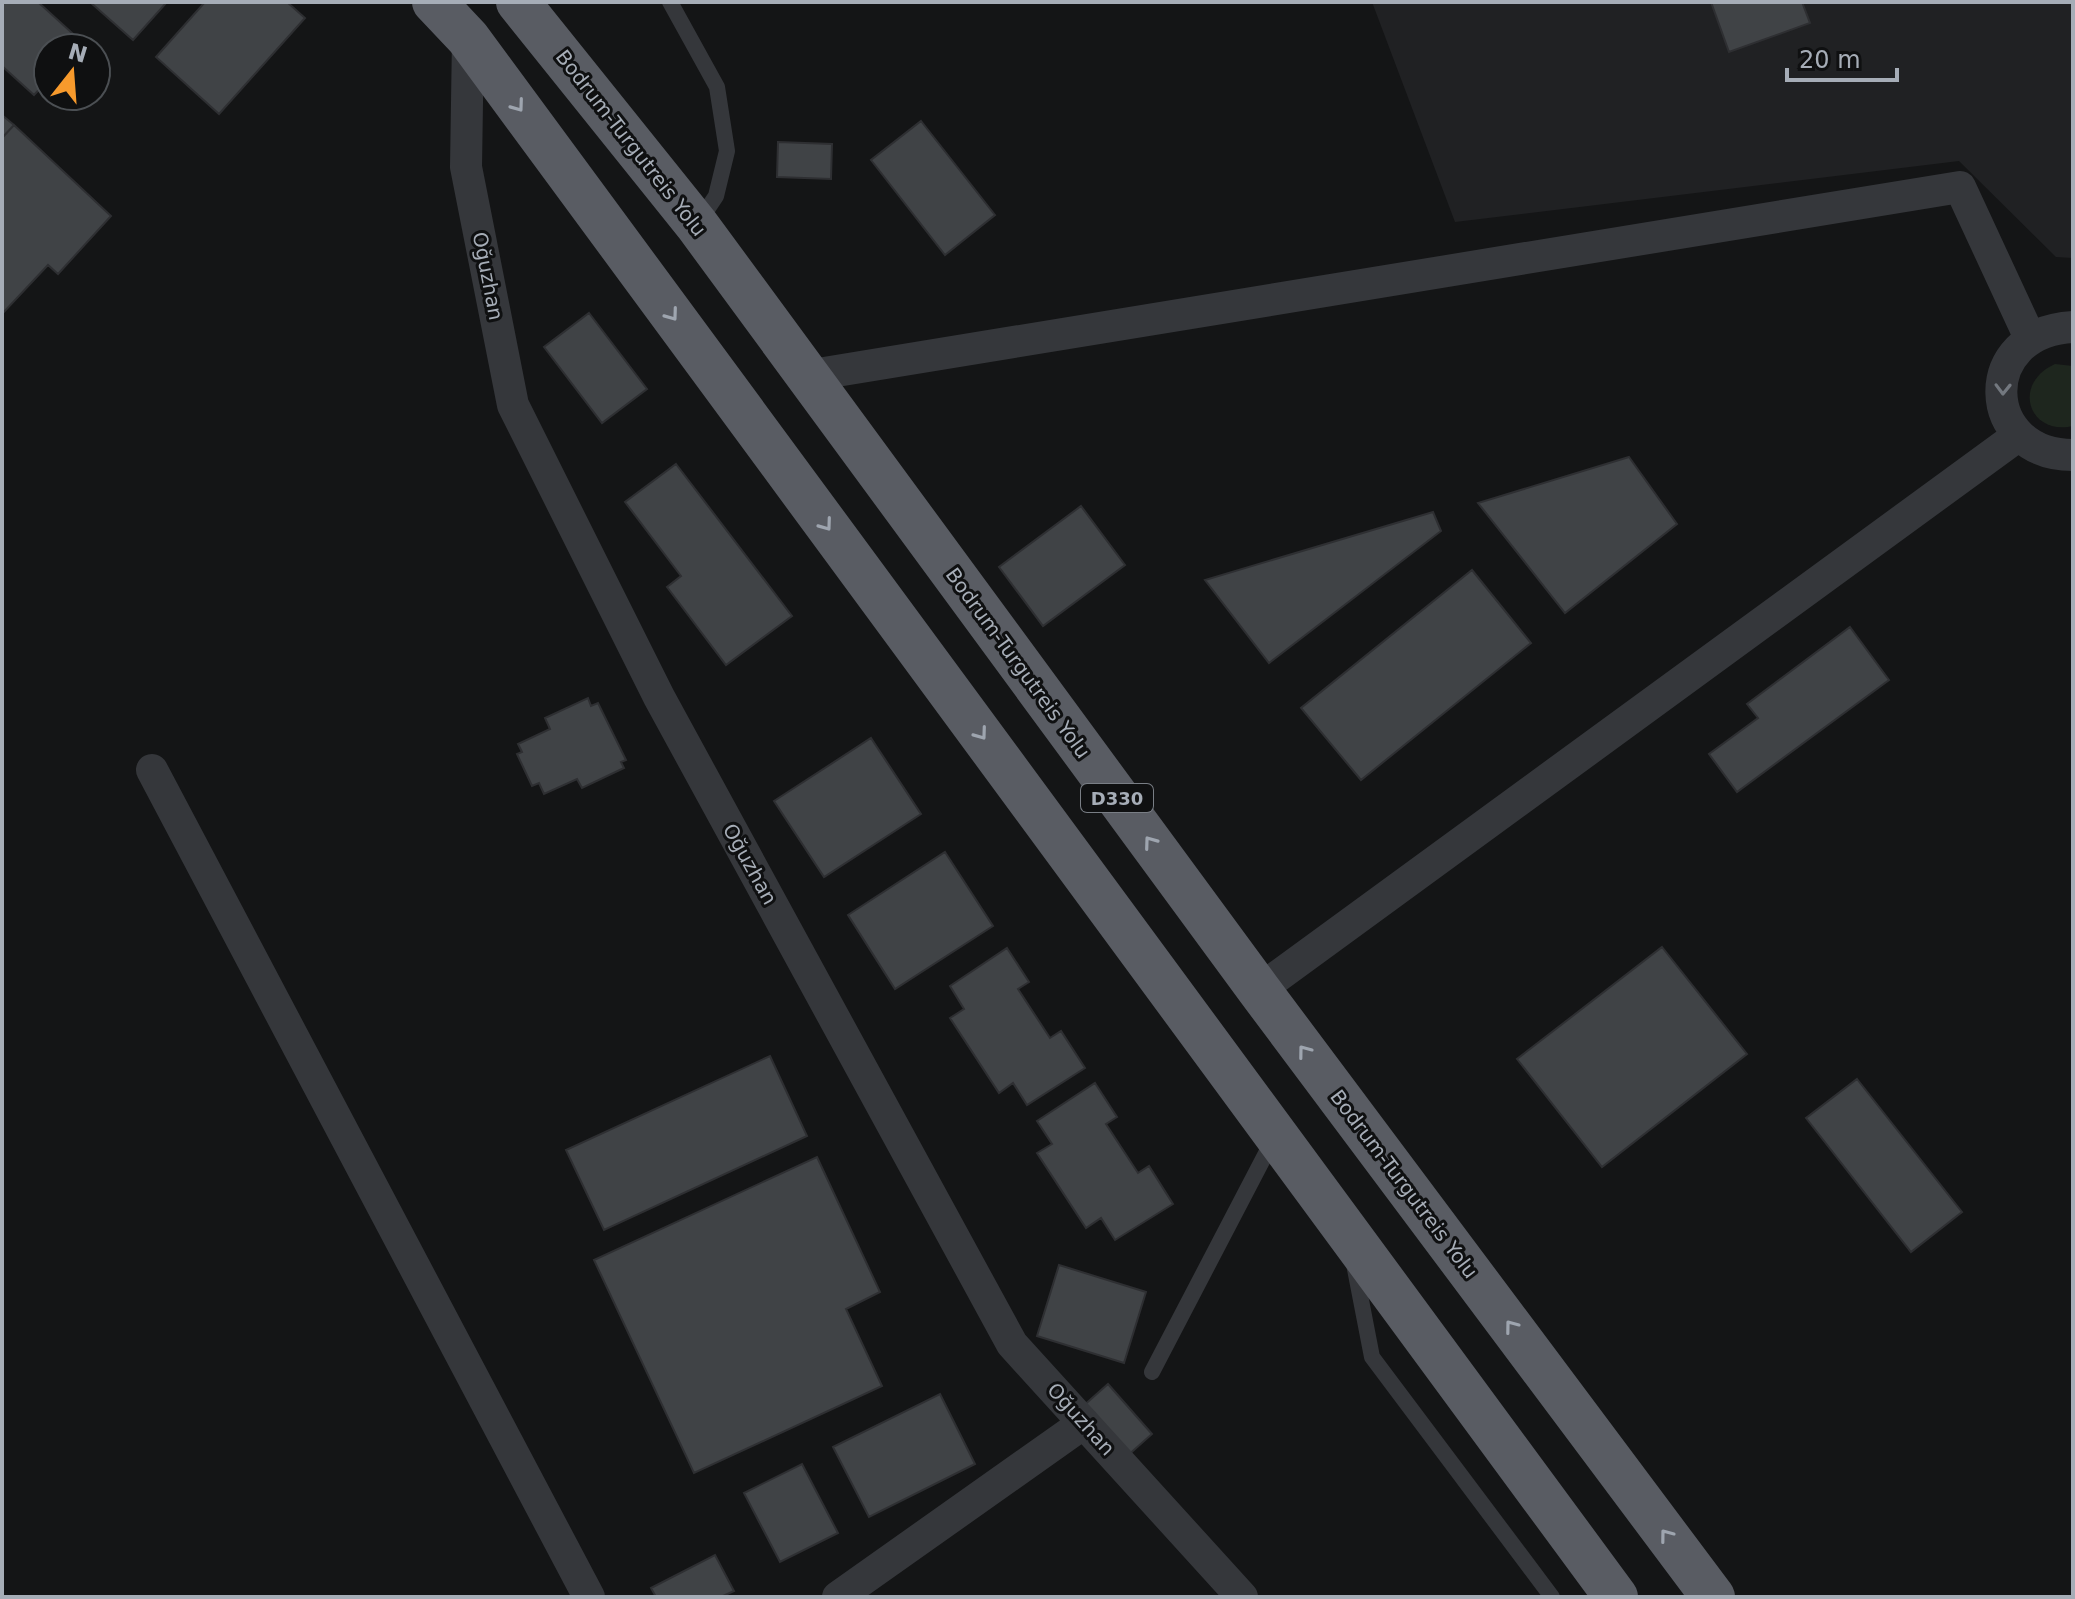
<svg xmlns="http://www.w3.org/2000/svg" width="2075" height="1599" font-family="'DejaVu Sans',sans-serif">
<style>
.built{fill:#202123}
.green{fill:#1e261e}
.building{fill:#404346;stroke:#2e2f32;stroke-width:2}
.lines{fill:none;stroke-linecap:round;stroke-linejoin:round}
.service{stroke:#35373b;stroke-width:16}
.minor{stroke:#35373b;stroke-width:32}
.trunk{stroke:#595c63;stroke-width:44}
.oneway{stroke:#9ea5af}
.oneway2{stroke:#73787f}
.labels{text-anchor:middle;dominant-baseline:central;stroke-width:6;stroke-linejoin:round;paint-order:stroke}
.shield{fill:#0f1011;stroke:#797e85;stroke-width:2}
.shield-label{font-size:18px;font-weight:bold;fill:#a6adb7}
.street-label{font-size:20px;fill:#a6adb7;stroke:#0f1011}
</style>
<rect width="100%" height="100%" fill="#141516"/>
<path class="built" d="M1372,2H2073V258L2056,257L1959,161L1455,222Z"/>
<path class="green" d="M2055,364L2073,366V426C2029,436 2011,384 2055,364Z"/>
<path class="building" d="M2,2H38L82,42L76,48H48V80L34,95L2,66Z
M90,2H167L133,40Z
M205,2H287L305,18L219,114L156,57Z
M1711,2H1802L1810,23L1729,52Z
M2,115L14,125L2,138Z
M921,121L995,215L945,255L871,160Z
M14,125L111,216L58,274L48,265L2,314V138Z
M778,142L832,144L831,179L777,177Z
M589,313L647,389L602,423L544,347Z
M1629,457L1677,524L1565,613L1478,503Z
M676,464L792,616L726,665L667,587L681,576L625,502Z
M1081,506L1125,565L1043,626L999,567Z
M1433,512L1441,531L1269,663L1205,580Z
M1472,570L1531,643L1361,780L1301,708Z
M1850,627L1889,680L1737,792L1709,754L1758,718L1747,704Z
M588,698L591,706L598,703L626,760L621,762L624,768L582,788L577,779L544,794L539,783L532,786L517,754L522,752L518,744L550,729L545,718Z
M871,738L921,814L824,877L774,801Z
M945,852L993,926L895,989L848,915Z
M1662,947L1747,1054L1602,1167L1517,1059Z
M1007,948L1029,982L1018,989L1050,1038L1061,1031L1085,1068L1027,1105L1013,1083L999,1093L950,1018L964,1009L950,986Z
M770,1056L807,1136L604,1230L566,1150Z
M1857,1079L1962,1212L1911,1252L1806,1118Z
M1095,1083L1117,1117L1106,1124L1138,1173L1149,1166L1173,1204L1115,1240L1101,1218L1086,1228L1037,1153L1052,1144L1037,1121Z
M817,1157L880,1292L846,1309L882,1386L694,1473L594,1260Z
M1059,1265L1146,1292L1124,1363L1037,1336Z
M1108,1384L1152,1434L1126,1457L1082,1407Z
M940,1394L975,1464L869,1517L833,1447Z
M802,1464L838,1533L780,1562L744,1493Z
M715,1555L734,1591L721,1597H656L651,1588Z"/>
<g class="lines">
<path class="service" d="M670,2L717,87L727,151L716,196L698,223
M1354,1264L1372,1357L1552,1597
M1152,1372L1273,1140"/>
<path class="minor" d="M468,38L466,167L513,405L659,697L1012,1344L1242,1597
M2073,327C1975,332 1980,455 2073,455
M806,376L1960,187L2030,338
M152,770L589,1597
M1259,990L2019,435
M838,1597L1084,1423"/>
<path class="trunk" d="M434,2L468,38L1616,1597
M518,2L697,225L1259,990L1713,1597"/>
</g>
<defs><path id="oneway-chevron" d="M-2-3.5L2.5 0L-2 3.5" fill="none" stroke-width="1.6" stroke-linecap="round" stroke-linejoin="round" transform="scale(2)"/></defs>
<g class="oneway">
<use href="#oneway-chevron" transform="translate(518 106) rotate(54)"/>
<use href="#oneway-chevron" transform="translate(672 315) rotate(54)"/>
<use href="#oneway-chevron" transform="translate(826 525) rotate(54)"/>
<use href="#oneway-chevron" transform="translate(981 734) rotate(54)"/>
<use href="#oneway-chevron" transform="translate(1150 842) rotate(-126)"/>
<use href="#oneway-chevron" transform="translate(1304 1051) rotate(-127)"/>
<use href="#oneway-chevron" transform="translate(1511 1326) rotate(-127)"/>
<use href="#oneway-chevron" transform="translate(1666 1535) rotate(-127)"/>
</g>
<use class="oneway2" href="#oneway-chevron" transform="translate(2003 389) rotate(91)"/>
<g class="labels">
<rect class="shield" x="1081" y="784" width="72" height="28" rx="6"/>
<g class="shield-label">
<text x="1117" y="798">D330</text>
</g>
<g class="street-label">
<text transform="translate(631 143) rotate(52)">Bodrum-Turgutreis Yolu</text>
<text transform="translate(488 276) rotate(79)">Oğuzhan</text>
<text transform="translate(1018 663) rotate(54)">Bodrum-Turgutreis Yolu</text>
<text transform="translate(750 864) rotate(61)">Oğuzhan</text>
<text transform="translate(1404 1184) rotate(53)">Bodrum-Turgutreis Yolu</text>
<text transform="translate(1081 1419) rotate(48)">Oğuzhan</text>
</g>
</g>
<rect width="2075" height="1599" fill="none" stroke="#a6adb7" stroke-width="8"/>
<g transform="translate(72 72) rotate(17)"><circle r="38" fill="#0f1011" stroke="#4b4f53" stroke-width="2"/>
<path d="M0-6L14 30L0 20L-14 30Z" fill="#f79a2c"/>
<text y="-12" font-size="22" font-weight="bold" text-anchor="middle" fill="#a6adb7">N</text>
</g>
<path d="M1787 68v12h110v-12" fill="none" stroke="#a6adb7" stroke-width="4"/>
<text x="1799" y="68" font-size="24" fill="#a6adb7" stroke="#0f1011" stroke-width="6" paint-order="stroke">20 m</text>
</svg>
